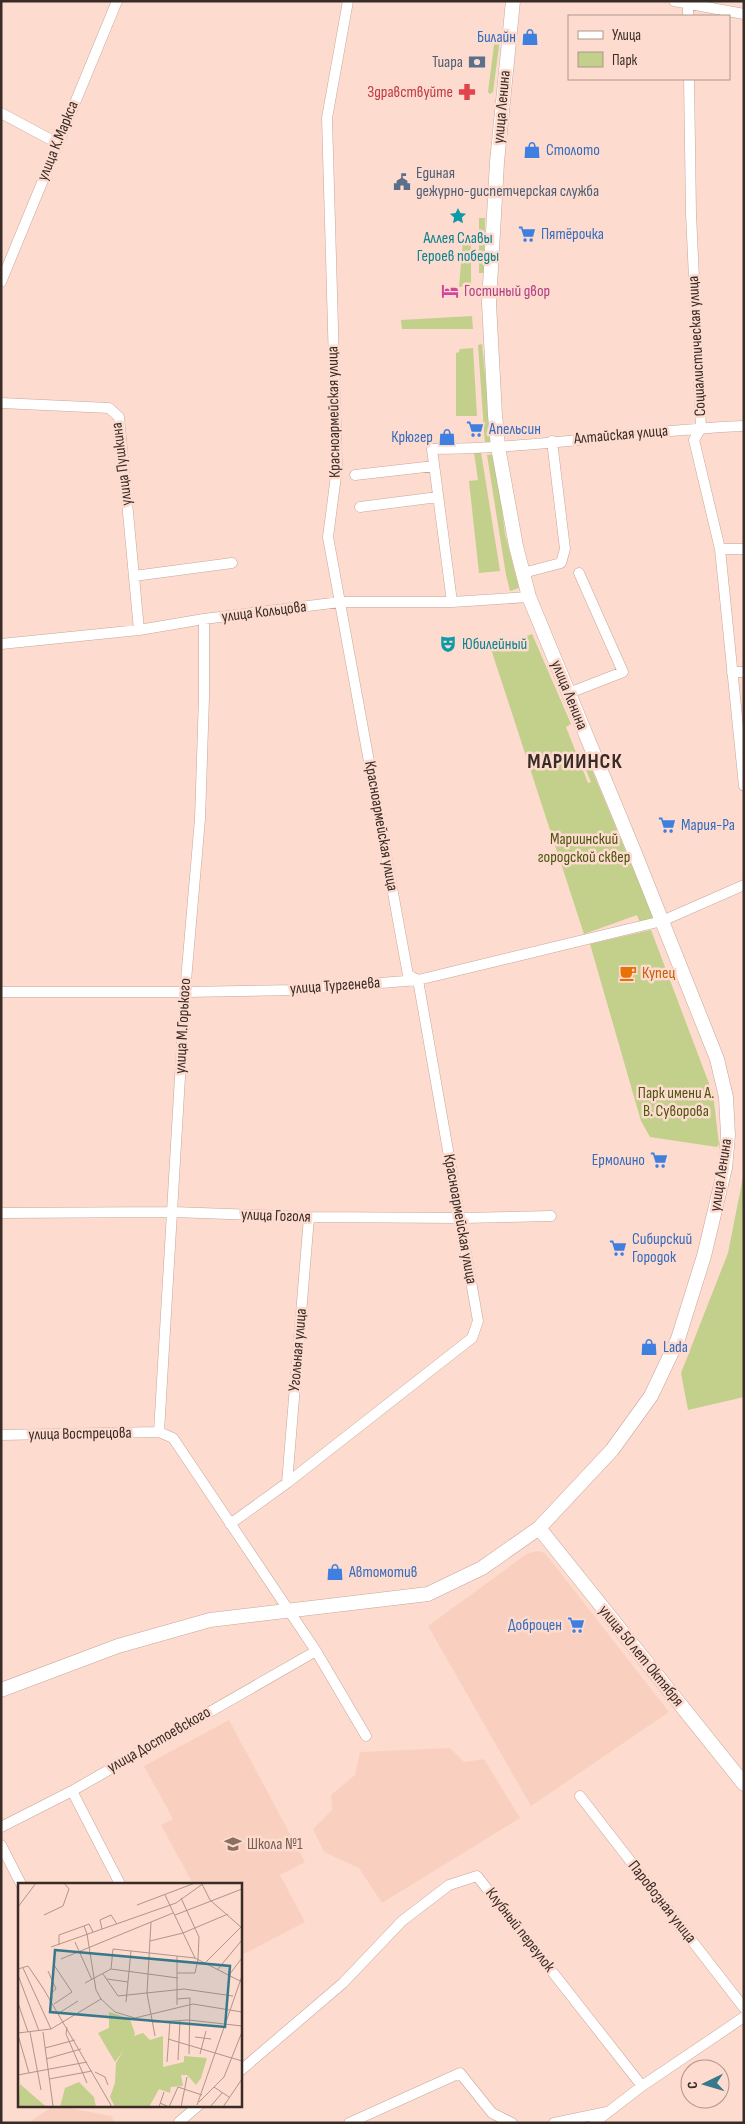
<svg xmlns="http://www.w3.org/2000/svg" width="745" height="2124" font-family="'Sofia Sans Condensed',sans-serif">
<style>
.built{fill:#f9d0bf}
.green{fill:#c2d08c}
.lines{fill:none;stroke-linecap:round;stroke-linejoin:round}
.minor-casing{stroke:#c7a79a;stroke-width:11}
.major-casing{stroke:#c7a79a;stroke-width:15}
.minor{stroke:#fff;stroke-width:10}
.major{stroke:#fff;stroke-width:14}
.labels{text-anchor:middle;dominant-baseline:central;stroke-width:5;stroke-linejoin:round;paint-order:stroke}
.shop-label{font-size:16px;fill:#366cbe;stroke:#fddbce;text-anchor:start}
.service-label{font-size:16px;fill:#4e5e75;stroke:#fddbce;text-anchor:end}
.health-label{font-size:16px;fill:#be3a42;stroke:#fddbce;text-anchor:end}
.street-label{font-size:16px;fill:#392c27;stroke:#fddbce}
.culture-label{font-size:16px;fill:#0d838f;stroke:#fddbce}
.hotel-label{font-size:16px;fill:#b23c85;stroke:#fddbce;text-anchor:start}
.park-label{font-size:16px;fill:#4b5610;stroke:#fddbce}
.food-label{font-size:16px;fill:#c56008;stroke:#fddbce;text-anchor:start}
.education-label{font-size:16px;fill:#785e54;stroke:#fddbce;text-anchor:start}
.district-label{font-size:21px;font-weight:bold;letter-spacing:1px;fill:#392c27;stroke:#fddbce}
.inset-road{fill:none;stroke:#af958b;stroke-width:1}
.view{fill:#36798a;fill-opacity:0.15;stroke:#36798a;stroke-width:2.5}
.inset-edge{fill:none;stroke:#392c27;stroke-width:2.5}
</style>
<rect width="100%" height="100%" fill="#fddbce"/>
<path class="built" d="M537,1551L545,1553L669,1712L531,1806L428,1626L528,1553Z
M229,1720L305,1862L280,1875L305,1922L240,1956V1884H193L161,1825L173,1819L144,1766Z
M450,1748L464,1762L484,1759L520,1818L382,1903L359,1868L324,1852L313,1829L332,1810L331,1795L355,1775L360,1752Z
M55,2105L111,2116L115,2123H28Z"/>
<path class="green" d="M495,37L500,38L493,92L490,94L488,92Z
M479,218H485L484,273H479Z
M463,240L471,241V284L467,286L459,287Z
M472,316L473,329H402L401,320Z
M482,344L492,443L485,445L478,345Z
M473,348L477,416H456V353L459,352L460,349Z
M474,452H481L500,571L479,573L469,481L478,480Z
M495,454L505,534L519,588L510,591L506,575L487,455Z
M532,634L571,724L566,727L588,783L591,782L582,760L587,758L654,919L640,923L637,915L584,934L491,649Z
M651,930L713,1094L719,1144L717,1147L650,1137L641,1121L590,944Z
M744,1172V1397L688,1410L681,1373L728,1253Z"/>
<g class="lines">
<g class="minor-casing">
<path id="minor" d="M674,1L744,14
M688,16V1
M689,79L691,214L701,428L694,440L720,549L744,786
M1,113L57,143
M1,282L117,1
M1,403L109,408L119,417L139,630
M355,475L434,466
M360,507L438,497
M720,549H744
M523,573L561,563L565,549L552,441
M134,576L232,563
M452,602L432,449C536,449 639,430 744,426
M1,644L139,630L204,619L340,602H452L529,597
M732,672H744
M569,693L623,672L579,573
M1,992H185L294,990L418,980L662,921L744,885
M1,1213L173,1212L309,1217L461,1218L551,1216
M159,1432L185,992L200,819L204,697V619
M1,1435L159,1432L173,1438L316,1651L366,1736
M287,1483L309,1217
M230,1524L287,1483L472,1338L478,1321L418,980L408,975L328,537L337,468L327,118L348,1
M72,1791L120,1884
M580,1796L744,2008
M1,1827L72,1791L316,1651
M1,1845L21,1884
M240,2071L343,1983L402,1921L449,1885L477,1876L642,2086
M179,2122L199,2105
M349,2123L460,2073L492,2113L512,2123
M554,2123L607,2112
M594,2123L642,2086L744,2017"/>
</g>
<g class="major-casing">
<path id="major" d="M539,1528L744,1784
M1,1690L118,1646L210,1620L428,1594L482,1568L539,1528L612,1450L651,1396L678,1339L704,1256L725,1168L728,1135L726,1097L717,1059L634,851L529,597L516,546L498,447L495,415L489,303L497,162L513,1"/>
</g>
<use href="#minor" class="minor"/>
<use href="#major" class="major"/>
</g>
<defs>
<g id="shop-bare" transform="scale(1.35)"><path d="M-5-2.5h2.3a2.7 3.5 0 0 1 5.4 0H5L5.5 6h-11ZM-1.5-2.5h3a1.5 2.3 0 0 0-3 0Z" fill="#3f7fe0" stroke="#fddbce" stroke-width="2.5" paint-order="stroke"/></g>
<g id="bank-bare" transform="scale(1.35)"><path d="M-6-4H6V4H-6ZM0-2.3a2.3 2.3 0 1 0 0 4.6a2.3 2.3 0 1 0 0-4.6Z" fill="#5c6f8a" stroke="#fddbce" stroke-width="2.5" paint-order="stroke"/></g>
<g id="pharmacy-bare" transform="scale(1.35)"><path d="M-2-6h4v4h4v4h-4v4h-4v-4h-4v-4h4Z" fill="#e0444e" stroke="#fddbce" stroke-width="2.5" paint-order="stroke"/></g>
<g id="civic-bare" transform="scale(1.35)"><path d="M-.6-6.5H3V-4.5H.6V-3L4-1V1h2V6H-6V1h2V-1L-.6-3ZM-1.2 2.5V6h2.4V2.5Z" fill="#5c6f8a" stroke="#fddbce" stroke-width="2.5" paint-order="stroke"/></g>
<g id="sight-bare" transform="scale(1.35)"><path d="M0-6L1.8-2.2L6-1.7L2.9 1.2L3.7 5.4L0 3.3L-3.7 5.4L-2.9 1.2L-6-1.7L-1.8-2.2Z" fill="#0f9aa8" stroke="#fddbce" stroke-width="2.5" paint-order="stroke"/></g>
<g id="supermarket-bare" transform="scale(1.35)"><path d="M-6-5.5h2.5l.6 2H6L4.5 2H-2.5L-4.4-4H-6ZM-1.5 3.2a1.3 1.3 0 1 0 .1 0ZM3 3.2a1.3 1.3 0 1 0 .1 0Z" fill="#3f7fe0" stroke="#fddbce" stroke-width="2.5" paint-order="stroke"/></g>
<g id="hotel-bare" transform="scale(1.35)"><path d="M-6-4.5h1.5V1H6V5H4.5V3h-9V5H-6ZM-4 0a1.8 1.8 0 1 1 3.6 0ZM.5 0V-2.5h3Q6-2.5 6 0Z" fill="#d1479c" stroke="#fddbce" stroke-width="2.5" paint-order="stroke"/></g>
<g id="theatre-bare" transform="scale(1.35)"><path d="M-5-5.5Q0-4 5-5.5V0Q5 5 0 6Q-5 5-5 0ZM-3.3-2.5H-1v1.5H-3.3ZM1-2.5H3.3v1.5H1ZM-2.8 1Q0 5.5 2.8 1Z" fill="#0f9aa8" stroke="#fddbce" stroke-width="2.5" paint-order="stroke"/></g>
<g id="cafe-bare" transform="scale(1.35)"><path d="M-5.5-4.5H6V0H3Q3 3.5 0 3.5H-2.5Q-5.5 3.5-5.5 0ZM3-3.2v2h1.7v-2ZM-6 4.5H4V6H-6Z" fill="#e8710a" stroke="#fddbce" stroke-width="2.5" paint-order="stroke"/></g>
<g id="school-bare" transform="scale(1.35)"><path d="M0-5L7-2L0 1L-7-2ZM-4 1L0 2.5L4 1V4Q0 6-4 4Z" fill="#8d6e63" stroke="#fddbce" stroke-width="2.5" paint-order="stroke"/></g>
</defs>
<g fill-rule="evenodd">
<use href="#shop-bare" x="530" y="37"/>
<use href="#bank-bare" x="477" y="62"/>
<use href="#pharmacy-bare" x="467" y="92"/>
<use href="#shop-bare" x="532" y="150"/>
<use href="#civic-bare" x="402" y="182"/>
<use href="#sight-bare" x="458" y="216"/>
<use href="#supermarket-bare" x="527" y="234"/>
<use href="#hotel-bare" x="450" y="291"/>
<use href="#supermarket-bare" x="475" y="429"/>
<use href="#shop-bare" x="447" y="437"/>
<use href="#theatre-bare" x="448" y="644"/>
<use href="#supermarket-bare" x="667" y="825"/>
<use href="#cafe-bare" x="628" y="973"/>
<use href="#supermarket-bare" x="659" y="1160"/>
<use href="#supermarket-bare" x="618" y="1248"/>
<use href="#shop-bare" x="649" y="1347"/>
<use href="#shop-bare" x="335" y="1572"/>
<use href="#supermarket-bare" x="576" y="1625"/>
<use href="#school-bare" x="233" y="1844"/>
</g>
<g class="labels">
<g class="shop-label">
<text x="516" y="37" text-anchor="end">Билайн</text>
<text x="546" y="150">Столото</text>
<text x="541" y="234">Пятёрочка</text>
<text x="489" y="429">Апельсин</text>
<text x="433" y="437" text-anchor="end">Крюгер</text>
<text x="681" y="825">Мария-Ра</text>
<text x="645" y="1160" text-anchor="end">Ермолино</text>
<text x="632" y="1239">Сибирский<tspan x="632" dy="18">Городок</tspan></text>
<text x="663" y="1347">Lada</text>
<text x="349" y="1572">Автомотив</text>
<text x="562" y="1625" text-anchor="end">Доброцен</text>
</g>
<g class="service-label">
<text x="463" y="62">Тиара</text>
<text x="416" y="173" text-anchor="start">Единая<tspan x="416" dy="18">дежурно-диспетчерская служба</tspan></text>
</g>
<g class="health-label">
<text x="453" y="92">Здравствуйте</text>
</g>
<g class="street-label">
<text transform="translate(502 107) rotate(-85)">улица Ленина</text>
<text transform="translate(58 141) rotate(-68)">улица К.Маркса</text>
<text transform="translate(697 346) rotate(-93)">Социалистическая улица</text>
<text transform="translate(334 412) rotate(-91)">Красноармейская улица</text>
<text transform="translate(621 435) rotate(-5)">Алтайская улица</text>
<text transform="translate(122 464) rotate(-97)">улица Пушкина</text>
<text transform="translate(264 612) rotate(-7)">улица Кольцова</text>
<text transform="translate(569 695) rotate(68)">улица Ленина</text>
<text transform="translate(381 826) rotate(80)">Красноармейская улица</text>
<text transform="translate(335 986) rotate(-4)">улица Тургенева</text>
<text transform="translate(183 1026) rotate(-87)">улица М.Горького</text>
<text transform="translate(721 1175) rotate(-81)">улица Ленина</text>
<text transform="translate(276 1216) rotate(2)">улица Гоголя</text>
<text transform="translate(460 1219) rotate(80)">Красноармейская улица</text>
<text transform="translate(298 1350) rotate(-85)">Угольная улица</text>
<text transform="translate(80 1434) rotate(-1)">улица Вострецова</text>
<text transform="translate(641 1656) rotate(51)">улица 50 лет Октября</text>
<text transform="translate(159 1740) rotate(-30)">улица Достоевского</text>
<text transform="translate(662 1902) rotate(52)">Паровозная улица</text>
<text transform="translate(520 1930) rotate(52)">Клубный переулок</text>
</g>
<g class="culture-label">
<text x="458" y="238">Аллея Славы<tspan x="458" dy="18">Героев победы</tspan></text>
<text x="462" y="644" text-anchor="start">Юбилейный</text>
</g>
<g class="hotel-label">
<text x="464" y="291">Гостиный двор</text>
</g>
<g class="park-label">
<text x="584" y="839">Мариинский<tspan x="584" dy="18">городской сквер</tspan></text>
<text x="676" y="1093">Парк имени А.<tspan x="676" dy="18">В. Суворова</tspan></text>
</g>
<g class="food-label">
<text x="642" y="973">Купец</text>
</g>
<g class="education-label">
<text x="247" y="1844">Школа №1</text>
</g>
<g class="district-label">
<text x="575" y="761">МАРИИНСК</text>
</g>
</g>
<g transform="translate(18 1883)">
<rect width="224" height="224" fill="#fddbce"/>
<path d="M91,129L112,136L117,151L97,179L80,150L91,145ZM125,150L132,157L145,153V184L166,179V173L189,175L183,195L178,202L169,192H163L165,203L153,204L152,210L141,206L131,224H97L92,214L97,200L98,180L113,154ZM61,199L76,214L78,224H42L47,205ZM2,201L26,222L30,224H0Z" fill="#c2d08c"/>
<path class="inset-road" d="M184,1L192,17L224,45M147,12L177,75L224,99M119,22L177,0M0,24L18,0M26,32L45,23L51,6L46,0M157,32L224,6M133,39L129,110L137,153M84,46L82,37L93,32L99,41M69,51L66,43L71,41L75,49M69,51L78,107L83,116L97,129L117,135L175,121L224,129M132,58L165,50L210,31M57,59L74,97M41,62V52L66,43M33,64L158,20L186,0M159,73V122M43,76L155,30M187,80L223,44M5,85L33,146M0,86L10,83L25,105L94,224M93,86L95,66L177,75M93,86L160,95M200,86L224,57M30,88L38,106L33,110L34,116M159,90H177L180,76L181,54L163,15M85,91L100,113L166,106L215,113M0,92L21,148M211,92L224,75M89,96L110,99M67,100L93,86M159,116L172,115L171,171M108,119L113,68M0,120L10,149M36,121L54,109L36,82M41,130L60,118M135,139L171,137L224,143M49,144L48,151L69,200M12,149L23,207M25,149L35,223M0,150L33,146L83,116M0,152L11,190M177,154L193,156M150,156L224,178M27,165L57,157M182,171L188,148M28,176L63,166M160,177L162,138M149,179L152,138M77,189L87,194L90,202M0,192L69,179M31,196L74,188M196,204L211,214M181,219L206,194L224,149M142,220L151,224L160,204L184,212M179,222L224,93M141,224L146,209M163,224L169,194M192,224L204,210M205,224L224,196"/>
<path class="view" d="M37,67L212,83L207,144L32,129Z"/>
<rect width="224" height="224" class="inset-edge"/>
</g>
<rect width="745" height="2124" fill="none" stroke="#392c27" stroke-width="5"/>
<rect x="568" y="15" width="162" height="65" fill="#fddbce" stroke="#af958b"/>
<rect x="578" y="31" width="25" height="8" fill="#ffffff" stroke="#af958b"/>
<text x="612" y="40" font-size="15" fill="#392c27">Улица</text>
<rect x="578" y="52" width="25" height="15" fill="#c2d08c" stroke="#af958b"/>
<text x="612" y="65" font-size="15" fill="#392c27">Парк</text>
<g transform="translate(705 2084) rotate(265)"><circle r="24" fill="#fddbce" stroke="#af958b"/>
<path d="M0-4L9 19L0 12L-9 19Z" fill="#36798a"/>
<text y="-8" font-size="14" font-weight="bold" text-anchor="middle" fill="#392c27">С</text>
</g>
</svg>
